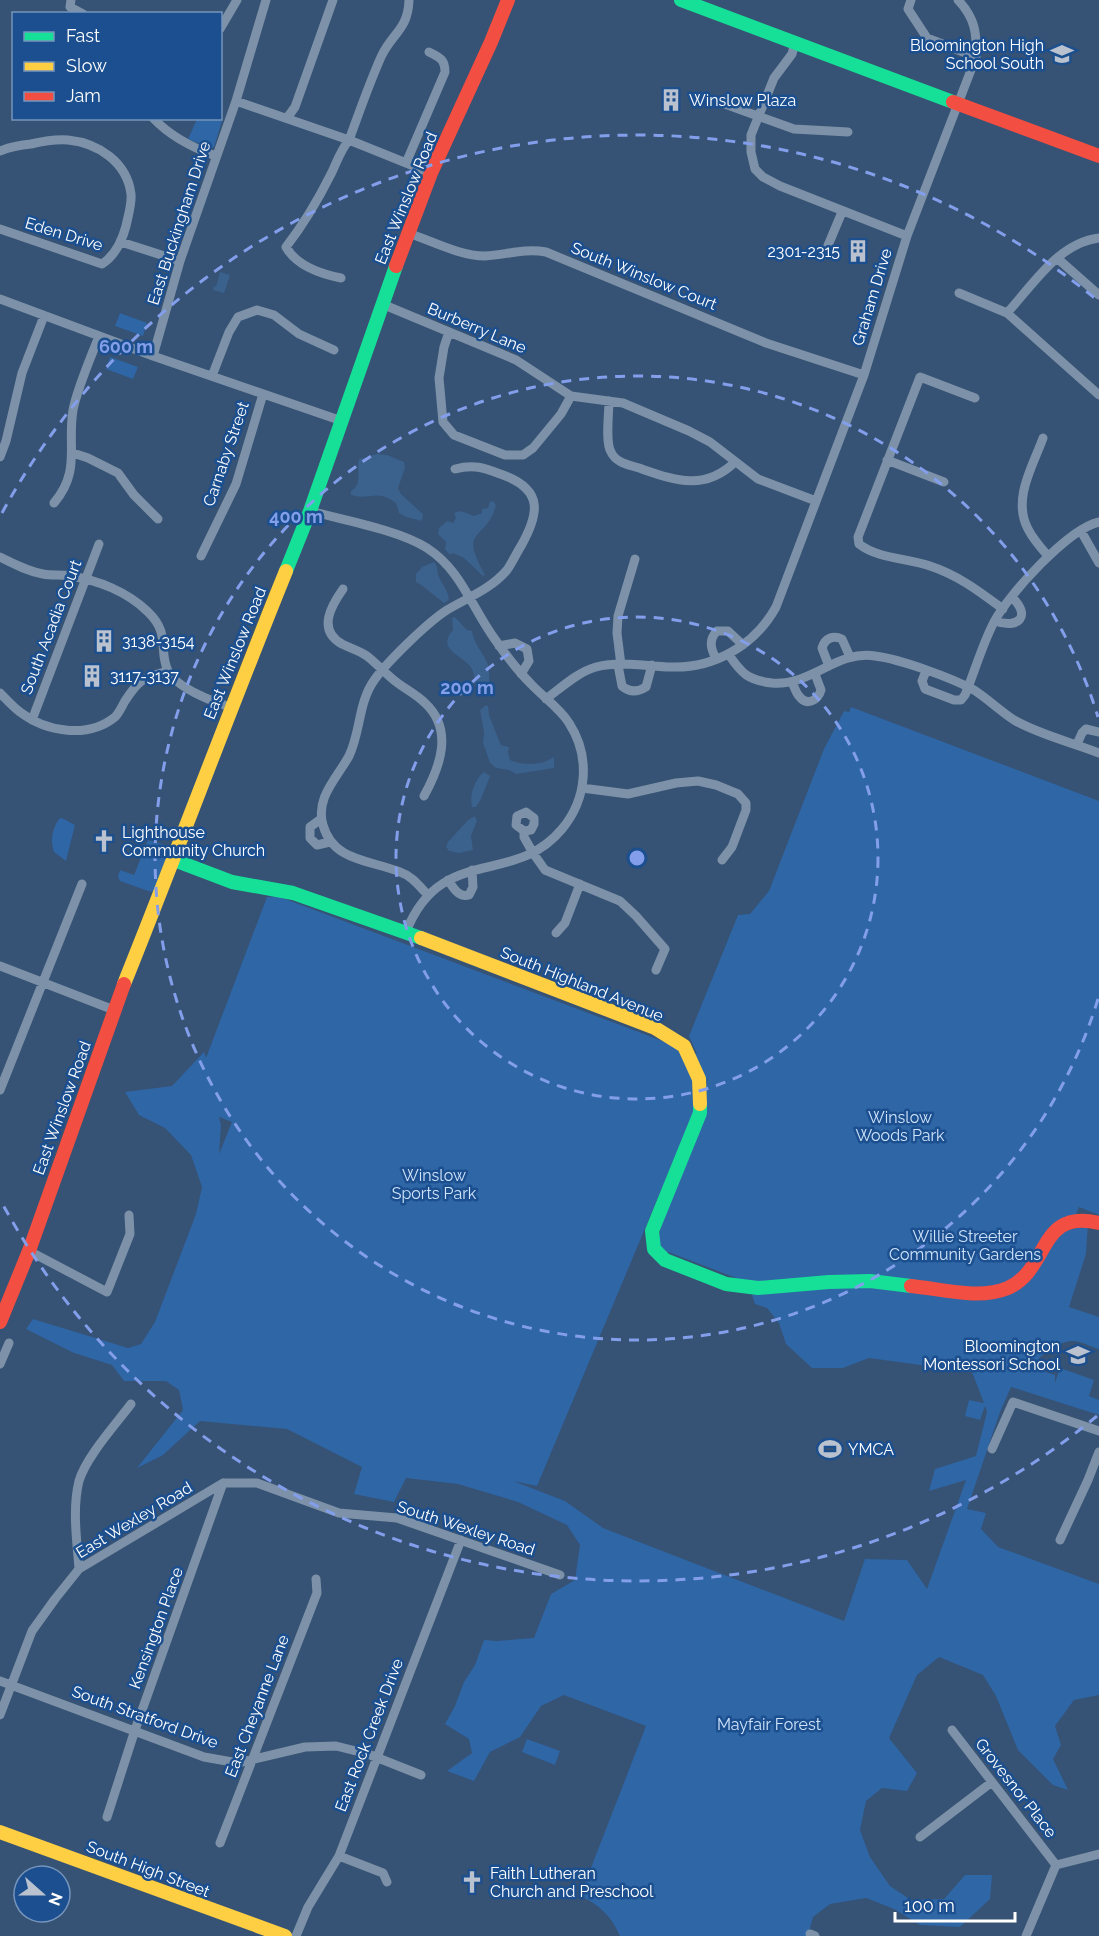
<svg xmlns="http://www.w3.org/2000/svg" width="1099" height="1936" font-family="Raleway,sans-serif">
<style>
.green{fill:#2f66a5;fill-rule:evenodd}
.water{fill:#3b618d}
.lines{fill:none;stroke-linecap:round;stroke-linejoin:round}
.street{stroke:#7d92a8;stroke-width:9}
.fast{stroke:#16e098;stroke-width:14}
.slow{stroke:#ffcf43;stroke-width:14}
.jam{stroke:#f24e42;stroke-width:14}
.ring{fill:none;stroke:#839eea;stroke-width:3;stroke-dasharray:10 8}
.labels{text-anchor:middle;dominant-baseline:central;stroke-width:5;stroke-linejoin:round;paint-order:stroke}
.poi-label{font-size:16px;fill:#fff;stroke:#1b4f8f;text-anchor:start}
.street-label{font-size:16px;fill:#fff;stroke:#1b4f8f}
.park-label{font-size:16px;fill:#cfe3fa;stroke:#1b4f8f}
.centre{fill:#839eea;stroke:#1b4f8f;stroke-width:3}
.ring-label{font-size:18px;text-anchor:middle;font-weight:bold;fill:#839eea;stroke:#1b4f8f;stroke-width:5;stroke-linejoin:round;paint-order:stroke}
</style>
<rect width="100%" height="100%" fill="#365274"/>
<path class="green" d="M197,119H215L222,121L214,147L211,148L188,139Z
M120,313L147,323L143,336L115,326Z
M110,357L138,367L133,379L106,369Z
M851,707L1099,801V1215L1079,1207L1070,1230L1088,1224L1086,1254L1069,1307L1099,1317V1349C1091,1347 1079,1340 1071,1341C1057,1343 1038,1355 1033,1368L1055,1375V1383L1060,1368L1094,1380L1089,1396L1099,1400V1415L1011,1387L1000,1412L967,1509L986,1513L981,1529L998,1547L1099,1584V1695L1074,1700L1055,1726L1061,1745L1053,1759L1068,1790L1053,1785L1018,1750L996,1696L983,1675L939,1657L917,1675L889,1738L917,1773L907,1791L882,1788L866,1801L860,1830L870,1857L890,1886L911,1900L944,1899L965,1875H992L990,1899L960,1927L920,1925L894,1909L866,1898L830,1904L813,1917L808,1936H620C612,1917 599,1904 580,1896L646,1726L564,1695L541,1706L520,1737L490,1752L474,1781L447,1771L472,1753L469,1739L445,1724L455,1706L464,1682L475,1665L484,1640L497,1641L534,1638L551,1594L575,1580L580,1545L567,1525L518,1502L458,1484L406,1478L394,1502L354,1494L362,1467L287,1429L200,1421L163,1455L137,1468L183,1410L179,1390L166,1381H124L112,1365L74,1353L26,1329L33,1319L128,1348L141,1344L155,1322L196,1214L202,1187L191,1155L165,1128L139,1115L125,1092L172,1086L204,1052L206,1058L267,897H280L697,1054L689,1036L738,915L750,914L769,891L824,749L844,711L849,712ZM709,1076L655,1247L773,1292L752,1295L755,1304L767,1308L779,1323L786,1344L812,1368H843L869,1358L972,1372L984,1403L969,1400L965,1416L980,1420L985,1406L987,1412L976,1456L935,1469L929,1491L966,1480L927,1589L907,1560L865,1559L844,1621L603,1528L565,1501L513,1481L537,1486ZM219,1117L232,1122L219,1154L221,1125Z
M62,818L75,825L66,861L54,852C50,840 52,829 59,819Z
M148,840L168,846L171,852L157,889L151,892L120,881L118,877L120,870L134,875Z
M527,1739L560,1751L555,1765L522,1752Z"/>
<path class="water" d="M220,272L230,275L224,293L213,290L214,286L216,287Z
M377,454L387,455L404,462L405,468L398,488L401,494L423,514L422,521L406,517L399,513L396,503C376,488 370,501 351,495V491C363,483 356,471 359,459Z
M490,501L494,502L496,506C485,543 458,526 485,575L483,576L464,558L453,553L450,555L445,549L446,542L438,534L439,528L447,521L453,523L456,518L454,513L461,511L474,516L482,513V509L488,508Z
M434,562C439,568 436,570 439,577C443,586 448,590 449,600L444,603C434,596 427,588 416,582V574L422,567Z
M455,617L467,630L472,631C474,645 484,653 488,665C491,675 487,684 492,694L488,697L476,688C475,683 474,673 472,669C464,655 435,650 453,630L452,618Z
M486,705L488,706L489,715L501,745L509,747L508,752L510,760C524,766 542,765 554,757V768L516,774L509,770L496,768L490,763L483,743L484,733L480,710Z
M484,772L490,776L481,799L476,807H472C469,795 474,780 484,772Z
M475,816L477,821L471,836L473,850L459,853L449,851L446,847L448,842L468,820Z"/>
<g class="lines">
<path class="street" d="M71,0L70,7L83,14
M911,0L908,9L927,38L976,57
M220,29L237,0
M795,43L792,54L774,78L751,135V152L755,169L763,177L780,186L907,236
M236,101L349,140L431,173
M722,103L794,129L848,132
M153,118C170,136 193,148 216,156
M287,118L295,107L333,0
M0,151C10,147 20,145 31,144C44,141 56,139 68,140C98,143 127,162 131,194C132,204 128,216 126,226C122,241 116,255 102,264L0,229
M406,163L445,72C445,59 439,57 429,52
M408,233C432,241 460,256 485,256C506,255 524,248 546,252L766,343L864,375
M121,242L180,261
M824,255L842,212
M1057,258L1099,295
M341,278C321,274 296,265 286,247C303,225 318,200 331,174C337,162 340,151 349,140C359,113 369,84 381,57C392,33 408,30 409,0
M959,293L1007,313L1099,395
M0,299L153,356L342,421
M382,304L516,360L571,396L623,403L689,431L710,442L758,479L816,501
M1007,313C1033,285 1058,243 1099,238
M449,332L444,347L439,378L443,422L454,435L505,455H523L533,448L561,414L571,396
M153,356L180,261L236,101L266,0
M212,376L229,332L238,317L257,310L274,315L299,334L334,350
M975,398L920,377L858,537L859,544C878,559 908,558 930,566C958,575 980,592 1003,609
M609,401C609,414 605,442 611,452C616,463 629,465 639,468C674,480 704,492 735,462
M1043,438C1033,466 1012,499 1028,529C1033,539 1041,548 1048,556
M73,453L88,458L118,473L134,495L158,519
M0,457L6,441L22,373L44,316
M887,460L944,482
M54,503C81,471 67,446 73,410C77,389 91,357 99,336
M310,511C343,520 399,530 427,548C461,570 471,606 494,638C505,654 517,670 531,684C543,697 560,708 569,723C591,757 587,799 562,829C513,888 441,843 406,932
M1081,531L1099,563
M201,556L236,484L263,394
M0,557C14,564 27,571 43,574C52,576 61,574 70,576C98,580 128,592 148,612C171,634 158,650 168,671C177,688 213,702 231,707
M343,589C331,606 317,630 342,644C350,648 360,651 367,656C377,664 385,673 395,681C405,689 416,694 425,703C454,730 440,767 424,796
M995,621C1018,629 1032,617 1012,597
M499,646L515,643L527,649L529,661L521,674
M729,655C742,674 748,680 772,683C812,686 836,650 875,656C900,659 952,678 974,690C988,699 1000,711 1014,720C1040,735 1071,742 1099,753
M716,659C711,649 708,640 717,631H728L743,645
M618,665L622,686C630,693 638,692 646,687L652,665
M621,665L617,633L618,616L635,559
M829,666L822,648C825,638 833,635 842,639L850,657
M926,671L922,681L925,689L954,700H961L965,695C975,671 982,645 994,622C1009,594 1068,529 1099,522
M792,682C794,686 796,693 799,696C807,707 818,700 821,690L815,674
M0,693C6,699 13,707 20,712C46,732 88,739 115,717C119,713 122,706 125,701C139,679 143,678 168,671
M546,699C562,687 578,672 596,667C620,661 646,666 670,667C714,669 755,645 776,607L864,375L907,236L976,57C977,33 975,18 958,0
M32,720L99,544
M1077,744L1082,733L1086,729L1099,732
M582,788L628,794L676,783L698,781L716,785L738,794L746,803V810L732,847L722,860
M321,819L310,827V838L317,845L330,842
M524,831L531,830L534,824V818L526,812L517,816L516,825L524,831V837L533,853L545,870L620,901L636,916L665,949L656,970
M448,880C453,887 458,898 469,895L473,887L472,870
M428,895C419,886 412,876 400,872C371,860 333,862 323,825C315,798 337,778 349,756C361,731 358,702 375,679C388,661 428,622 447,610C467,598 491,589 507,570C512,563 516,554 521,546C539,514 544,490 503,475C484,468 475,464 455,469
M556,933L565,923L580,884
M0,966L114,1010
M0,1090L82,884
M29,1251L107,1292L130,1234L129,1215
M0,1364L9,1343
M992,1449L1013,1402L1099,1431
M1060,1540L1088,1480L1099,1452
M79,1569C77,1541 72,1509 79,1481C86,1457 116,1424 131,1404
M0,1681L204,1757L238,1763L305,1747L336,1746L368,1754L421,1775
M0,1715L32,1631L55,1599L79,1569L223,1483H257L339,1513L397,1518L560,1575
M952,1730L1056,1865
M107,1817L135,1730L223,1483
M920,1837L992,1782
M220,1843L317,1593L316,1579
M339,1856L383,1873L387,1882
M1056,1865L1099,1854
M810,1934L815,1936
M296,1936L308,1907L339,1856L461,1540
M1026,1936L1056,1865"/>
<path class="fast" d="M681,0L953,102
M286,571L310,511L396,266
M174,860L232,882L293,893L421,938
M700,1104V1113L652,1231L654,1249L665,1260L726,1284L758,1288L829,1282L870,1281L911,1286"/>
<path class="slow" d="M421,938L655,1028L684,1046L699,1079L700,1104
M124,984C179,847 230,709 286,571
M0,1832L285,1936"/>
<path class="jam" d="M953,102L1099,156
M396,266L431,173L491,42L508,0
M911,1286C942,1289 979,1300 1008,1288C1050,1269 1038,1208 1099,1223
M0,1322L29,1251L124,984"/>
</g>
<g class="ring">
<circle cx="637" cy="858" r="241"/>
<path d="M1098 999A482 482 0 1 1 1098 717"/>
<path d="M1097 1416A723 723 0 0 1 2 1203M2 513A723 723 0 0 1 1097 300"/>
</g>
<defs>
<g id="school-bare" transform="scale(1.8)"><path d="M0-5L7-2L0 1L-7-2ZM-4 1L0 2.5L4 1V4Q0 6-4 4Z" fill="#b9c2ce" stroke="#1b4f8f" stroke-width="2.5" paint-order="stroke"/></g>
<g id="building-bare" transform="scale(1.8)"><path d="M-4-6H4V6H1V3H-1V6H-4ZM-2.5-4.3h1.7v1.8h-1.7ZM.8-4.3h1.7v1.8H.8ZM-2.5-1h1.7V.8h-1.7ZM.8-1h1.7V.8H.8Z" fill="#b9c2ce" stroke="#1b4f8f" stroke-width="2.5" paint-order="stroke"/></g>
<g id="church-bare" transform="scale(1.8)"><path d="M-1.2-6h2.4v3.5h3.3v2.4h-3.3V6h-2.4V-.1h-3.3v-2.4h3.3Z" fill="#b9c2ce" stroke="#1b4f8f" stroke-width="2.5" paint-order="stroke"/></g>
<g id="stadium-bare" transform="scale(1.8)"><path d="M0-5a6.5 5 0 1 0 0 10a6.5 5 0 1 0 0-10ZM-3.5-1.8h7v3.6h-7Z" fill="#b9c2ce" stroke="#1b4f8f" stroke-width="2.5" paint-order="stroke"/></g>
</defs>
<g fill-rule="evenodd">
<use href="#school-bare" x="1062" y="54"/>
<use href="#building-bare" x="671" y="100"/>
<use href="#building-bare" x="858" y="251"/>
<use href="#building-bare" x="104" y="641"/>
<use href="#building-bare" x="92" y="676"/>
<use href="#church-bare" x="104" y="841"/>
<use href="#school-bare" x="1078" y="1355"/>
<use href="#stadium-bare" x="830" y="1449"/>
<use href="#church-bare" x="472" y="1882"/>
</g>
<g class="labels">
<g class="poi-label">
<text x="1044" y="45" text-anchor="end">Bloomington High<tspan x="1044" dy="18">School South</tspan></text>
<text x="689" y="100">Winslow Plaza</text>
<text x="840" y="251" text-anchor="end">2301-2315</text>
<text x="122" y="641">3138-3154</text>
<text x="110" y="676">3117-3137</text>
<text x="122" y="832">Lighthouse<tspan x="122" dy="18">Community Church</tspan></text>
<text x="1060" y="1346" text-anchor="end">Bloomington<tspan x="1060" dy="18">Montessori School</tspan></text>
<text x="848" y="1449">YMCA</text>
<text x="490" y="1873">Faith Lutheran<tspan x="490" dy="18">Church and Preschool</tspan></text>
</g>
<g class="street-label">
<text transform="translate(406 198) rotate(-68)">East Winslow Road</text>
<text transform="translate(179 223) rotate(-72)">East Buckingham Drive</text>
<text transform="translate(64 234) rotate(17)">Eden Drive</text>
<text transform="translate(644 276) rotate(22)">South Winslow Court</text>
<text transform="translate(872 297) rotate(-73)">Graham Drive</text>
<text transform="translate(477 328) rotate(23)">Burberry Lane</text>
<text transform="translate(226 454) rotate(-71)">Carnaby Street</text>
<text transform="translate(51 627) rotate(-69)">South Acadia Court</text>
<text transform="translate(235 653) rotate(-68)">East Winslow Road</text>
<text transform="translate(582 984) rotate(22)">South Highland Avenue</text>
<text transform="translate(62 1108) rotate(-70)">East Winslow Road</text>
<text transform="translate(134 1520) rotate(-31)">East Wexley Road</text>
<text transform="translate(466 1528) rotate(18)">South Wexley Road</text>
<text transform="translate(156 1628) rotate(-70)">Kensington Place</text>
<text transform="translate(257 1706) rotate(-69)">East Cheyanne Lane</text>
<text transform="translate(145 1717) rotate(20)">South Stratford Drive</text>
<text transform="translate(369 1735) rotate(-69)">East Rock Creek Drive</text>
<text transform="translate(1016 1788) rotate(52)">Grovesnor Place</text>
<text transform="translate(148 1869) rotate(21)">South High Street</text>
</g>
<g class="park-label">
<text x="900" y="1117">Winslow<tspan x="900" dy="18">Woods Park</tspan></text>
<text x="434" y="1175">Winslow<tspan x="434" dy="18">Sports Park</tspan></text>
<text x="965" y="1236">Willie Streeter<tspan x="965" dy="18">Community Gardens</tspan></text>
<text x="769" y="1724">Mayfair Forest</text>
</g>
</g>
<circle cx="637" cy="858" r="9" class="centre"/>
<g class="ring-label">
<text x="126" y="353">600 m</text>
<text x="296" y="523">400 m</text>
<text x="467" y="694">200 m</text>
</g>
<rect x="12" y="12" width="210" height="108" fill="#1b4f8f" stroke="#7695bc" stroke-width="1.5"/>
<rect x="24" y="32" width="30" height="9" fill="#16e098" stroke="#7695bc" stroke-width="1.5"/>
<text x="66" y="42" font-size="18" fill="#ffffff">Fast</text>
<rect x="24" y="62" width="30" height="9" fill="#ffcf43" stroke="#7695bc" stroke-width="1.5"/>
<text x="66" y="72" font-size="18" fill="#ffffff">Slow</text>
<rect x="24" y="92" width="30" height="9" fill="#f24e42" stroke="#7695bc" stroke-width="1.5"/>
<text x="66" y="102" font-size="18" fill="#ffffff">Jam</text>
<g transform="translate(42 1894) rotate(111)"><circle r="28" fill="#1b4f8f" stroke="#7695bc" stroke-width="1.5"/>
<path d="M0-4.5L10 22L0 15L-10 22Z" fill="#b9c2ce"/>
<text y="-9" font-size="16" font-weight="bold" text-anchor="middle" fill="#ffffff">N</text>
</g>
<path d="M895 1912v9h120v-9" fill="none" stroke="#ffffff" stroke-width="3"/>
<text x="904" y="1912" font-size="18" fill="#ffffff" stroke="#1b4f8f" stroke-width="4.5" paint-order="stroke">100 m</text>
</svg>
